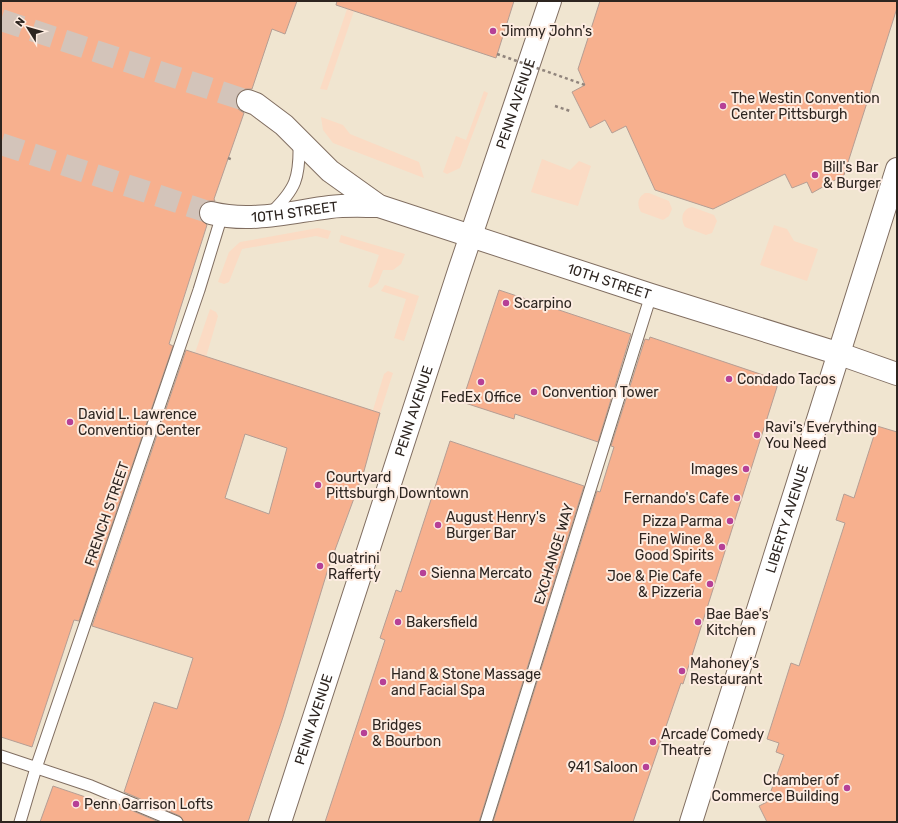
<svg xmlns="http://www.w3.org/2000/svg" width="898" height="823" font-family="Rubik,sans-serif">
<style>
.commercial{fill:#f0e5d0}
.green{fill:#fbdbc4}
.building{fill:#f7b08e;stroke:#b59e94;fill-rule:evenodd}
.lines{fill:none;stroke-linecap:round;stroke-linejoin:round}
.street-tunnel{stroke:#d3c4ba;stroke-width:22;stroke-dasharray:22 11;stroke-linecap:butt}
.lane-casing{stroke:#806e61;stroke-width:13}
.street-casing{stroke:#806e61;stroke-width:24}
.secondary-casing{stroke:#806e61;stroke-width:24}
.primary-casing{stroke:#806e61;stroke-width:24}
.path{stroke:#90847c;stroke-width:2.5;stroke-dasharray:3 3;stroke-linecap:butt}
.lane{stroke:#fff;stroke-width:11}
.street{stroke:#fff;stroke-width:22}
.secondary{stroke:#fff;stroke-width:22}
.primary{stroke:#fff;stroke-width:22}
.path-bridge{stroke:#90847c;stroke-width:2.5;stroke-dasharray:3 3;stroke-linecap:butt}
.poi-dot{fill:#b64097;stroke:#fdece1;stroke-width:1.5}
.labels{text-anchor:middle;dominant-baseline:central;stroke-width:4;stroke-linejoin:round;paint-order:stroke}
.poi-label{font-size:14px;fill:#2d2520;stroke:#fdece1;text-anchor:start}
.street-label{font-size:14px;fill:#2d2520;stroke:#fdece1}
</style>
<rect width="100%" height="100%" fill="#fdece1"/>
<path class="commercial" d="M1,1H897V822H1Z"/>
<path class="green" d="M347,9L354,11L327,90L320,89Z
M484,91L488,93L460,168L447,174L443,172L456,136L466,140Z
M321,117L343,125L350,134L419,162L424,178L333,143L323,130Z
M542,159L570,170L579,161L591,166L578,206L531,192Z
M645,193H649L669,201L672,209L669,216L663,220L641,212C637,205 637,198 645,193Z
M692,207L714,215L717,221L712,233L706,235L685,227C680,219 682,209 692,207Z
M774,225L787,229L794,241L818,249L807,281L760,265Z
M318,228L331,231L328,239L316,236L242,249L229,282L224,284L218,282L229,252L240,242Z
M341,235L405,254L401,264L393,270H383L378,283L371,288L368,287L379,255L339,242Z
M385,285L419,296L404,341L394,338L406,299L381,291Z
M210,309L216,312L218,316L206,357L195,353Z
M388,371L393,373L380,413L373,410L384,374Z"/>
<path class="building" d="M1,1H297L285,34L272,29L252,89H246L240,91L236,97V103L238,109L244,113L214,199L215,201H207L201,205L199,210V217L207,225L169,344L173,346L79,621L74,620L32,747L1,737Z
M337,1H514L496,58L336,5Z
M600,1H897V8L844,175L812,193L807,182L792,188L785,174L713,209L655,190L626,126L612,133L605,120L590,128L572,92L585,85L578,69Z
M499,290L631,334L598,442L515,414L514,419L462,402Z
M650,337L775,379L777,387L683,684L681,683L633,822H493L597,491L600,492L608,466L614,447L611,446L645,339L649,340Z
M186,350L380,413L364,471L328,569L283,717L248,822H184L180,816L124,792L154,702L177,709L193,658L92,626ZM245,434L287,448L269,514L225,498Z
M877,426L897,432V822H767L759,806L767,802L784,755L776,752L779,743L767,739L791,663L799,666L845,523L836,520L844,494L854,498Z
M450,441L584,486L479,822H325L385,640L380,638L396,590L401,592Z
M53,786L118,808L119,805L159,822H40Z"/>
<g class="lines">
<path class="street-tunnel" d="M1,20L248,101
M1,144L211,213"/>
<g class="lane-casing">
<path id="lane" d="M270,214C296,189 300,178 299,142
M1,756L91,786L177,822
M20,822L36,768L199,290L222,215
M486,822L651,295"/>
</g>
<g class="street-casing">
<g id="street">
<path id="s1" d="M248,101L256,104L284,125L330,171L379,206L651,295L840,354L897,374"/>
<path id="s2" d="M211,213C251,223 290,212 330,207C346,205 363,206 379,206"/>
</g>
</g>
<g class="secondary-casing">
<g id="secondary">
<path id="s3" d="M280,822L459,271L550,1"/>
</g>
</g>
<g class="primary-casing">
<g id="primary">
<path id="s4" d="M691,822L897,169"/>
</g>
</g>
<path class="path" d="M555,106L570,111
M228,158L233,160"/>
<use href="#lane" class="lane"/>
<use href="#street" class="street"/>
<use href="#secondary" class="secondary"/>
<use href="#primary" class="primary"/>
<path class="path-bridge" d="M497,54L585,85"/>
</g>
<g class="poi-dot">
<circle cx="493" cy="31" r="4"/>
<circle cx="723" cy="106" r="4"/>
<circle cx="815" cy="175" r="4"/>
<circle cx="506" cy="303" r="4"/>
<circle cx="729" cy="379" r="4"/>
<circle cx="481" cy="382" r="4"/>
<circle cx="534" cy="392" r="4"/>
<circle cx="70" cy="422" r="4"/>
<circle cx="757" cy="435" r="4"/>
<circle cx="746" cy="469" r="4"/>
<circle cx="318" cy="485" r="4"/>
<circle cx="737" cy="498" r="4"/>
<circle cx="730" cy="521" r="4"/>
<circle cx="438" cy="525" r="4"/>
<circle cx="722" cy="547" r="4"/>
<circle cx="320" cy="566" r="4"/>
<circle cx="423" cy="573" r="4"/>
<circle cx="710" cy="584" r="4"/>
<circle cx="398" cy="622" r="4"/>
<circle cx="698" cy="622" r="4"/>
<circle cx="682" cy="671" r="4"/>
<circle cx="383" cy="682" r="4"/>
<circle cx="364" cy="733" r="4"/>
<circle cx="653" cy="742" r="4"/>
<circle cx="646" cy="767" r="4"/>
<circle cx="847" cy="788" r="4"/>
<circle cx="76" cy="804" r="4"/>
</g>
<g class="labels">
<g class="poi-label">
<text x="501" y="31">Jimmy John's</text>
<text x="731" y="98">The Westin Convention<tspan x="731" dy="16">Center Pittsburgh</tspan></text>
<text x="823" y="167">Bill's Bar<tspan x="823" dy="16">&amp; Burger</tspan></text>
<text x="514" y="303">Scarpino</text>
<text x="737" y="379">Condado Tacos</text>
<text x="542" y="392">Convention Tower</text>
<text x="481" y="397" text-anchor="middle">FedEx Office</text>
<text x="78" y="414">David L. Lawrence<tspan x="78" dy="16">Convention Center</tspan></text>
<text x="765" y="427">Ravi's Everything<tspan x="765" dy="16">You Need</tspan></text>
<text x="738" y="469" text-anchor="end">Images</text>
<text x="326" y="477">Courtyard<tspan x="326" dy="16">Pittsburgh Downtown</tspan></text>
<text x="729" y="498" text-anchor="end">Fernando's Cafe</text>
<text x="446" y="517">August Henry's<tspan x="446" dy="16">Burger Bar</tspan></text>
<text x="722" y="521" text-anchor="end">Pizza Parma</text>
<text x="714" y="539" text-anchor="end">Fine Wine &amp;<tspan x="714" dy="16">Good Spirits</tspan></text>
<text x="328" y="558">Quatrini<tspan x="328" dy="16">Rafferty</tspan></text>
<text x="431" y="573">Sienna Mercato</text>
<text x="702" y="576" text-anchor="end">Joe &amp; Pie Cafe<tspan x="702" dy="16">&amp; Pizzeria</tspan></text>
<text x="706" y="614">Bae Bae's<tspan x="706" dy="16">Kitchen</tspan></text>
<text x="406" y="622">Bakersfield</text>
<text x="690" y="663">Mahoney’s<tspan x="690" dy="16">Restaurant</tspan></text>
<text x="391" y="674">Hand &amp; Stone Massage<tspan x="391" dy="16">and Facial Spa</tspan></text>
<text x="372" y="725">Bridges<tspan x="372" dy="16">&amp; Bourbon</tspan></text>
<text x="661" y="734">Arcade Comedy<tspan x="661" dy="16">Theatre</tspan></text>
<text x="638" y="767" text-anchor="end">941 Saloon</text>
<text x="839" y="780" text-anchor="end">Chamber of<tspan x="839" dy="16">Commerce Building</tspan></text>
<text x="84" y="804">Penn Garrison Lofts</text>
</g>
<g class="street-label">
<text stroke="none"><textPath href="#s3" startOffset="756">PENN AVENUE</textPath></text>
<text stroke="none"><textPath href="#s2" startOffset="84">10TH STREET</textPath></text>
<text stroke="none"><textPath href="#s1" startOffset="411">10TH STREET</textPath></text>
<text stroke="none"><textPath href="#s3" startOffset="432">PENN AVENUE</textPath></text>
<text transform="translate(107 514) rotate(-71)">FRENCH STREET</text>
<text stroke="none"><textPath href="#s4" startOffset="318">LIBERTY AVENUE</textPath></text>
<text transform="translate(554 554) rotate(-73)">EXCHANGE WAY</text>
<text stroke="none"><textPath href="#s3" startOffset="108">PENN AVENUE</textPath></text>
</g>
</g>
<rect width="898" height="823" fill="none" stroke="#2d2520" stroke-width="4"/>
<g transform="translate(28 28) rotate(307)" stroke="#fdece1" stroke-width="3" paint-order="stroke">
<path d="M0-3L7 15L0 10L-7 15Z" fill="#2d2520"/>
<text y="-6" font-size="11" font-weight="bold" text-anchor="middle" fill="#2d2520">N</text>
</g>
</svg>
